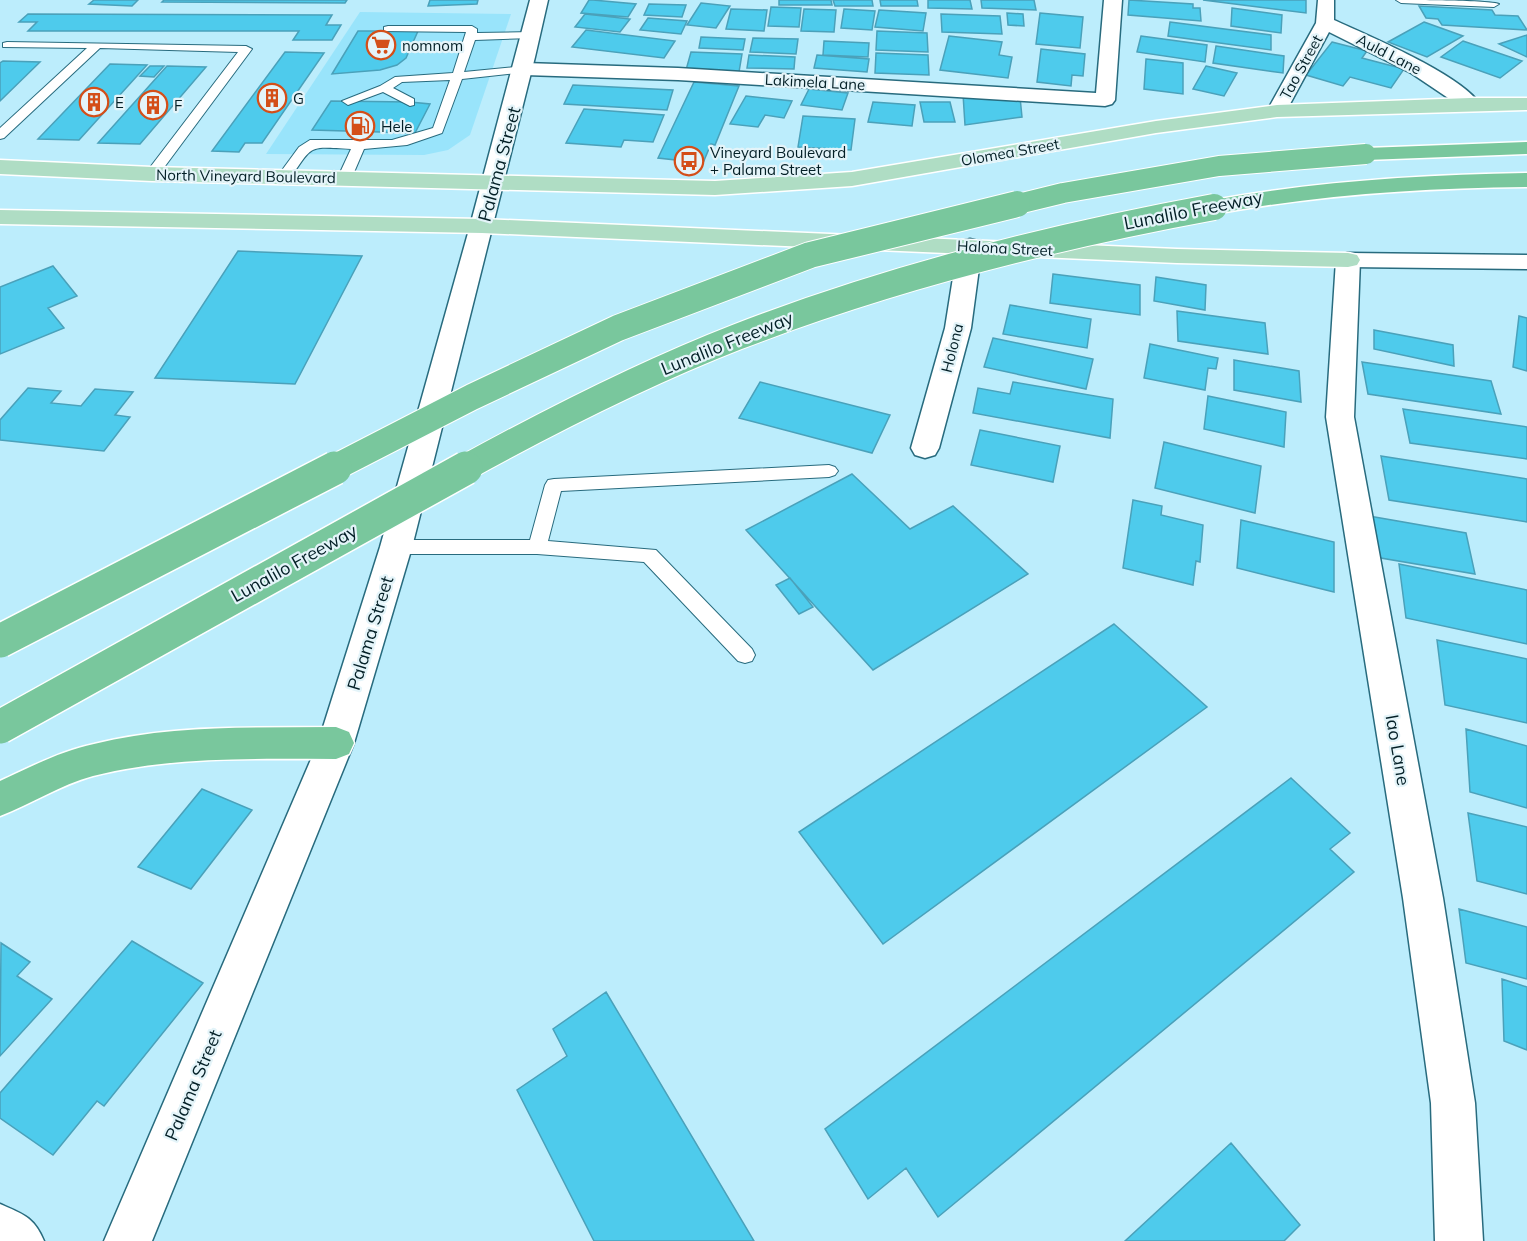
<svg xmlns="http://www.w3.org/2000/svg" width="1527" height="1241" font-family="Mulish,sans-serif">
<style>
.built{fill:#99e4fb}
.building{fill:#4ecbec;stroke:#4aa1ba;stroke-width:1.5}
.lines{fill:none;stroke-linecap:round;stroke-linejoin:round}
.lane-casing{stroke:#286b7e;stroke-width:2}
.street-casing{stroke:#286b7e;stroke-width:3}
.secondary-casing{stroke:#286b7e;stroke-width:3}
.primary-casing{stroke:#fff;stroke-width:3}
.highway-casing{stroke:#fff;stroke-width:3}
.lane{fill:#fff;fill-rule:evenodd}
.street{fill:#fff;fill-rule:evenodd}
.secondary{fill:#fff;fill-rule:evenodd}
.primary{fill:#afddc4;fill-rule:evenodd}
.highway{fill:#79c79d;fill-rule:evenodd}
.highway-bridge-far2-casing{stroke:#fff;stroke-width:22;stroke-linecap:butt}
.highway-bridge-far1-casing{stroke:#fff;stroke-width:28;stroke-linecap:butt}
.highway-bridge-casing{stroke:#fff;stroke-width:36;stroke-linecap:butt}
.highway-bridge-far2{stroke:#79c79d;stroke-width:20}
.highway-bridge-far1{stroke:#79c79d;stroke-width:26}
.highway-bridge{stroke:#79c79d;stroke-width:33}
.labels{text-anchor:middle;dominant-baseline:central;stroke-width:4.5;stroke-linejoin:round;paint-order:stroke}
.far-poi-label{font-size:15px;fill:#031f26;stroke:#e4f4f9;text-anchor:start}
.far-street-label{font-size:15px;fill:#031f26;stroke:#e4f4f9}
.street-label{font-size:18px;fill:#031f26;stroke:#e4f4f9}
</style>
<rect width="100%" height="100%" fill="#bcedfc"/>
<path class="built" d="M360,12L511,14L470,135L448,150L424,155L266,154Z"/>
<path class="building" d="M94,0H138L132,6L89,4Z
M164,0H347L345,3L162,2Z
M430,0H478L477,4L428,6Z
M589,0H593L636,4L628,17L581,13Z
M779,0H831L832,5H779Z
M833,0H872L873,6H835Z
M880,0H917L918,6H881Z
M928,0H970L972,9L928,8Z
M981,0H1034L1036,10L982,8Z
M1129,0L1193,4V8H1200L1201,21L1128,15Z
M1203,0H1306V13Z
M701,3L730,6L716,28L687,25Z
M649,4L686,5L682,17L644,15Z
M1419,6L1492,10L1495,15L1518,16L1527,30L1442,25L1438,19L1426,18Z
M771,7L801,8L799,27L768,26Z
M1232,8L1282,15L1281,33L1231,26Z
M731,9L767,10L764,31L726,29Z
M804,9L836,10L834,32L801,31Z
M844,9L875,11L872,30L841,28Z
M879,10L926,13L923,31L875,27Z
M1007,13L1023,14L1024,26L1008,25Z
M1040,13L1083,17L1080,48L1036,44Z
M28,14L332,15L326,25H341L332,40H293L299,31H28L37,22H19Z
M585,14L630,19L620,32L575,27Z
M941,14L1000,16L1002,34L942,32Z
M648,18L687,21L681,34L640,30Z
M1170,22L1271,35V50L1168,36Z
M1424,22L1463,36L1427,57L1388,42Z
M586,30L675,41L664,58L572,47Z
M358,31H418L406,58L397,65L380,70L332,74Z
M877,31L927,33L928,52L876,50Z
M1527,35V57L1499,44Z
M949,36L1002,42L999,55L1012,57L1008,78L940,70Z
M1141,36L1207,45L1205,62L1137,52Z
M701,37L745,39L743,50L699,48Z
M753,38L798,39L796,54L750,52Z
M824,41L869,43L868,57L823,55Z
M1463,41L1522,61L1500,78L1441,57Z
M1332,42L1367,51L1362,58L1404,69L1391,88L1350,77L1343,86L1306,75Z
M1216,46L1284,56L1283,73L1213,63Z
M1041,49L1085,54L1083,76L1072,75L1071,86L1037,82Z
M285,52L324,53L262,143H245L239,152L212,151Z
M691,52L742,54L739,72L686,70Z
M876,53L928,55L929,75L875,73Z
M749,55L795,57L794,69L747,68Z
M817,55L869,59L867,72L814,68Z
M1146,59L1183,63V94L1144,89Z
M3,61L40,62L0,101V63Z
M110,64L147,65L79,140L38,139Z
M150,66H164L154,77L140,76Z
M167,66L206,67L140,144L98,143Z
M1206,66L1237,73L1224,96L1193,89Z
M694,82L739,86L715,145L711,144L703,163L658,158Z
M573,85L673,90L667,110L564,104Z
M809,89L848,93L842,110L801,105Z
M963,94L1020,97L1022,117L965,125Z
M746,96L792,101L784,118L765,115L758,127L730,124Z
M331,101L410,102L430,104L415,133L312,130Z
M873,102L915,105L912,126L868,122Z
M920,102H950L955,122H924Z
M584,109L664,115L653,142L624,140L621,147L566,143Z
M803,116L855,119L851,150L798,147Z
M238,251L362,256L295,384L155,378Z
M53,266L77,296L48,308L64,328L0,354V287Z
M1053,274L1140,285V315L1050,303Z
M1156,277L1206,285L1205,310L1154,301Z
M1010,305L1091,319L1087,348L1003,334Z
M1177,311L1265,323L1268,354L1178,341Z
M1519,316L1527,318V371L1513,367Z
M1374,330L1453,345L1454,366L1374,349Z
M993,338L1093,359L1086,389L984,367Z
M1150,344L1218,358L1216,369L1208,368L1205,390L1144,378Z
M1234,360L1299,371L1301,402L1234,390Z
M1362,362L1491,381L1501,414L1368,394Z
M760,382L890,415L872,453L739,418Z
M1013,382L1113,399L1110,438L973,413L978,388L1010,394Z
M28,388L61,391L51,403L81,406L95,389L133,392L115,415L130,417L104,451L0,440V420Z
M1208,396L1286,412L1284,447L1204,429Z
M1403,409L1527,427V459L1410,443Z
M980,430L1060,446L1053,482L971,465Z
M1164,442L1261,466L1255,513L1155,488Z
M1381,456L1527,479V522L1389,500Z
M852,474L910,529L953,506L1028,574L873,670L746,530Z
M1133,500L1162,506L1161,515L1203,525L1200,562L1196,561L1193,585L1123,568Z
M1369,516L1466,533L1475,574L1375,557Z
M1241,520L1334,542V592L1237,568Z
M1399,564L1527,590V644L1406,618Z
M790,578L813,607L799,614L776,585Z
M1114,624L1207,707L883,944L799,832Z
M1437,640L1527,659V723L1445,705Z
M1466,729L1527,746V808L1470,792Z
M1291,778L1350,833L1330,849L1354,872L938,1217L906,1168L868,1199L825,1129Z
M202,789L252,810L191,889L138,867Z
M1468,813L1527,827V894L1477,881Z
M1459,909L1527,927V979L1466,963Z
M132,941L203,983L104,1106L97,1101L53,1155L0,1118V1093Z
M1,943L30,962L17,976L52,999L0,1056Z
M1502,979L1527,987V1050L1504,1041Z
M606,992L754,1241H594L517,1090L567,1056L553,1029Z
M1231,1143L1300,1225L1284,1241H1125Z"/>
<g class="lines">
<g class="lane-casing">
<path id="lane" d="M1396,0C1414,0 1489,0 1499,4L1494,7L1401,3Z
M388,26H472L477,29V33L532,32L537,35L532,38L475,40L464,72L525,66L531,69L525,72L462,79L442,133L407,145L364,149L352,177L345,181L338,177L351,149C308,147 314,143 289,180H279L277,177L299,147L310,140H392L433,128L450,80L402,82L393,88L414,99V105L410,106L383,92L348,105L342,101L380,86L395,77L453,73L466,32L384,31V27Z
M7,42L246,46L252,49L157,177L152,178L145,174L238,52L100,48L4,138L0,139V128L87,48L3,47V43Z
M829,465L835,467L838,471L835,475L829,477L561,491L548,541L656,550L752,649L755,655L752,661L745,663L738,661L644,562L537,554H396L389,552L387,547L389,542L396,540H530L545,485L548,480L554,479Z"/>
</g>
<g class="street-casing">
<path id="street" d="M1104,0H1122L1115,100L1112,104L1105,106L678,80L525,75L518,73L515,69L518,65L525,63L678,68L1096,93Z
M1318,0H1334V20C1369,36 1460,74 1480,104L1477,108H1463L1411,73L1329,32L1284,115H1270L1267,111L1316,23Z
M970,239L978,241L982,246L971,328L939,448L935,455L925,458L915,455L911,448L945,328L958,246L962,241Z
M1348,253L1357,255L1360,260L1354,417L1443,898L1475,1103L1483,1241H1435L1431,1103L1403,898L1326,417L1336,260L1339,255Z
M0,1204C23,1214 34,1217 44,1241H0Z"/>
</g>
<g class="secondary-casing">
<path id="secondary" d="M530,0H548L535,57L412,547L354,743L152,1241H104L318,743L380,547L470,226Z
M1348,253L1527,255V269L1348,267L1339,265L1336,260L1339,255Z"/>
</g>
<g class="primary-casing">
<path id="primary" d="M1470,98H1527V110L1277,117L1156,133L852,186L715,195L152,181L0,174V160L152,167L715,181L852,172L1156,121L1277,105Z
M0,210L482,219L1177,249L1348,253L1357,255L1360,260L1357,265L1348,267L1177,263L482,233L0,224Z"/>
</g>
<g class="highway-casing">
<path id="highway" d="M1527,142V154L1366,160L1358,159L1355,154L1358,149L1366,148Z
M1527,173V187C1422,188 1318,195 1214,214L1206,212L1203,207L1206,202L1214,200C1318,181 1422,175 1527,173Z
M336,727L349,732L354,743L349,754L336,759C255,759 172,756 93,776C60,785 31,804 0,816V781C30,767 61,751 94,744C173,724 255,728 336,727Z"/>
</g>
<use href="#lane" class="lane"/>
<use href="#street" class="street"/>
<use href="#secondary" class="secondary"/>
<use href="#primary" class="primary"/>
<use href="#highway" class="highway"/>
<g class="highway-bridge-far2-casing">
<path id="highway-bridge-far2" d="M1010,206L1063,193L1219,166L1366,154"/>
</g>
<g class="highway-bridge-far1-casing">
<path id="highway-bridge-far1" d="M332,469L472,397L618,328L810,255L1017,204
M463,469C552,420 642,374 737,337C892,277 1051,237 1214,207"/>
</g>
<g class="highway-bridge-casing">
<path id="highway-bridge" d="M0,641L335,468
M0,727L466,468"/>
</g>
<use href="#highway-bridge-far2" class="highway-bridge-far2"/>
<use href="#highway-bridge-far1" class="highway-bridge-far1"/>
<use href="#highway-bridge" class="highway-bridge"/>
</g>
<defs>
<g id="supermarket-ring" transform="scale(1.5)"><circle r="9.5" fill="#e4f4f9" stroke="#d44e18" stroke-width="1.5"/><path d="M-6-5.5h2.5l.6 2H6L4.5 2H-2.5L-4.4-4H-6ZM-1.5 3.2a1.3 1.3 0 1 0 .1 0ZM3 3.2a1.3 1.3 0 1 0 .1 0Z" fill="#d44e18"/></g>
<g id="building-ring" transform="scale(1.5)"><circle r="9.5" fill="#e4f4f9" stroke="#d44e18" stroke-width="1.5"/><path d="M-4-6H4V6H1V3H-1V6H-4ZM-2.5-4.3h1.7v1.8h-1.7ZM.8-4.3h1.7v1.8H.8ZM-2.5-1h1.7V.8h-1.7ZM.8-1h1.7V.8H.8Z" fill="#d44e18"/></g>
<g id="fuel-ring" transform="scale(1.5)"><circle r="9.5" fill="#e4f4f9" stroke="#d44e18" stroke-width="1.5"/><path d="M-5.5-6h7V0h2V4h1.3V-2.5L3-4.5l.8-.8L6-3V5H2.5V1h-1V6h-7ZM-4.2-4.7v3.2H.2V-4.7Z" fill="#d44e18"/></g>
<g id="bus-ring" transform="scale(1.5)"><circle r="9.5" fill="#e4f4f9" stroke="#d44e18" stroke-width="1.5"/><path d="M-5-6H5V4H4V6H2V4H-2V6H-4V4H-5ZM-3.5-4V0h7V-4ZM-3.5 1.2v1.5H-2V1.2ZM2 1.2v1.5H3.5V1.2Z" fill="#d44e18"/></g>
</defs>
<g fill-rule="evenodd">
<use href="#supermarket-ring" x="381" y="45"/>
<use href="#building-ring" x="272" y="98"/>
<use href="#building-ring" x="94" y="102"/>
<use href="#building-ring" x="153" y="105"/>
<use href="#fuel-ring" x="360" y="126"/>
<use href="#bus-ring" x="689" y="161"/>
</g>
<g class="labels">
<g class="far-poi-label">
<text x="402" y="45">nomnom</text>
<text x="293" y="98">G</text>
<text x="115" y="102">E</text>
<text x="174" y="105">F</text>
<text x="381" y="126">Hele</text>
<text x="710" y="152">Vineyard Boulevard<tspan x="710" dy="17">+ Palama Street</tspan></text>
</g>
<g class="far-street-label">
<text transform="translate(1389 54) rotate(27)">Auld Lane</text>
<text transform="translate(1301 67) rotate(-61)">Tao Street</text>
<text transform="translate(815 82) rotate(3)">Lakimela Lane</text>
<text transform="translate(1010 152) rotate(-10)">Olomea Street</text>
<text transform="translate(246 176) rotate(1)">North Vineyard Boulevard</text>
<text transform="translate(1005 248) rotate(3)">Halona Street</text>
<text transform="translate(952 348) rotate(-76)">Holona</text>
</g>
<g class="street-label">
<text transform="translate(499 164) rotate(-75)">Palama Street</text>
<text transform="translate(1193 210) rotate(-11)">Lunalilo Freeway</text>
<text transform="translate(727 343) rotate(-22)">Lunalilo Freeway</text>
<text transform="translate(294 563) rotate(-29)">Lunalilo Freeway</text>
<text transform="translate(370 633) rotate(-73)">Palama Street</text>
<text transform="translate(1398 750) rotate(80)">Iao Lane</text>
<text transform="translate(193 1085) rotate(-67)">Palama Street</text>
</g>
</g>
</svg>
